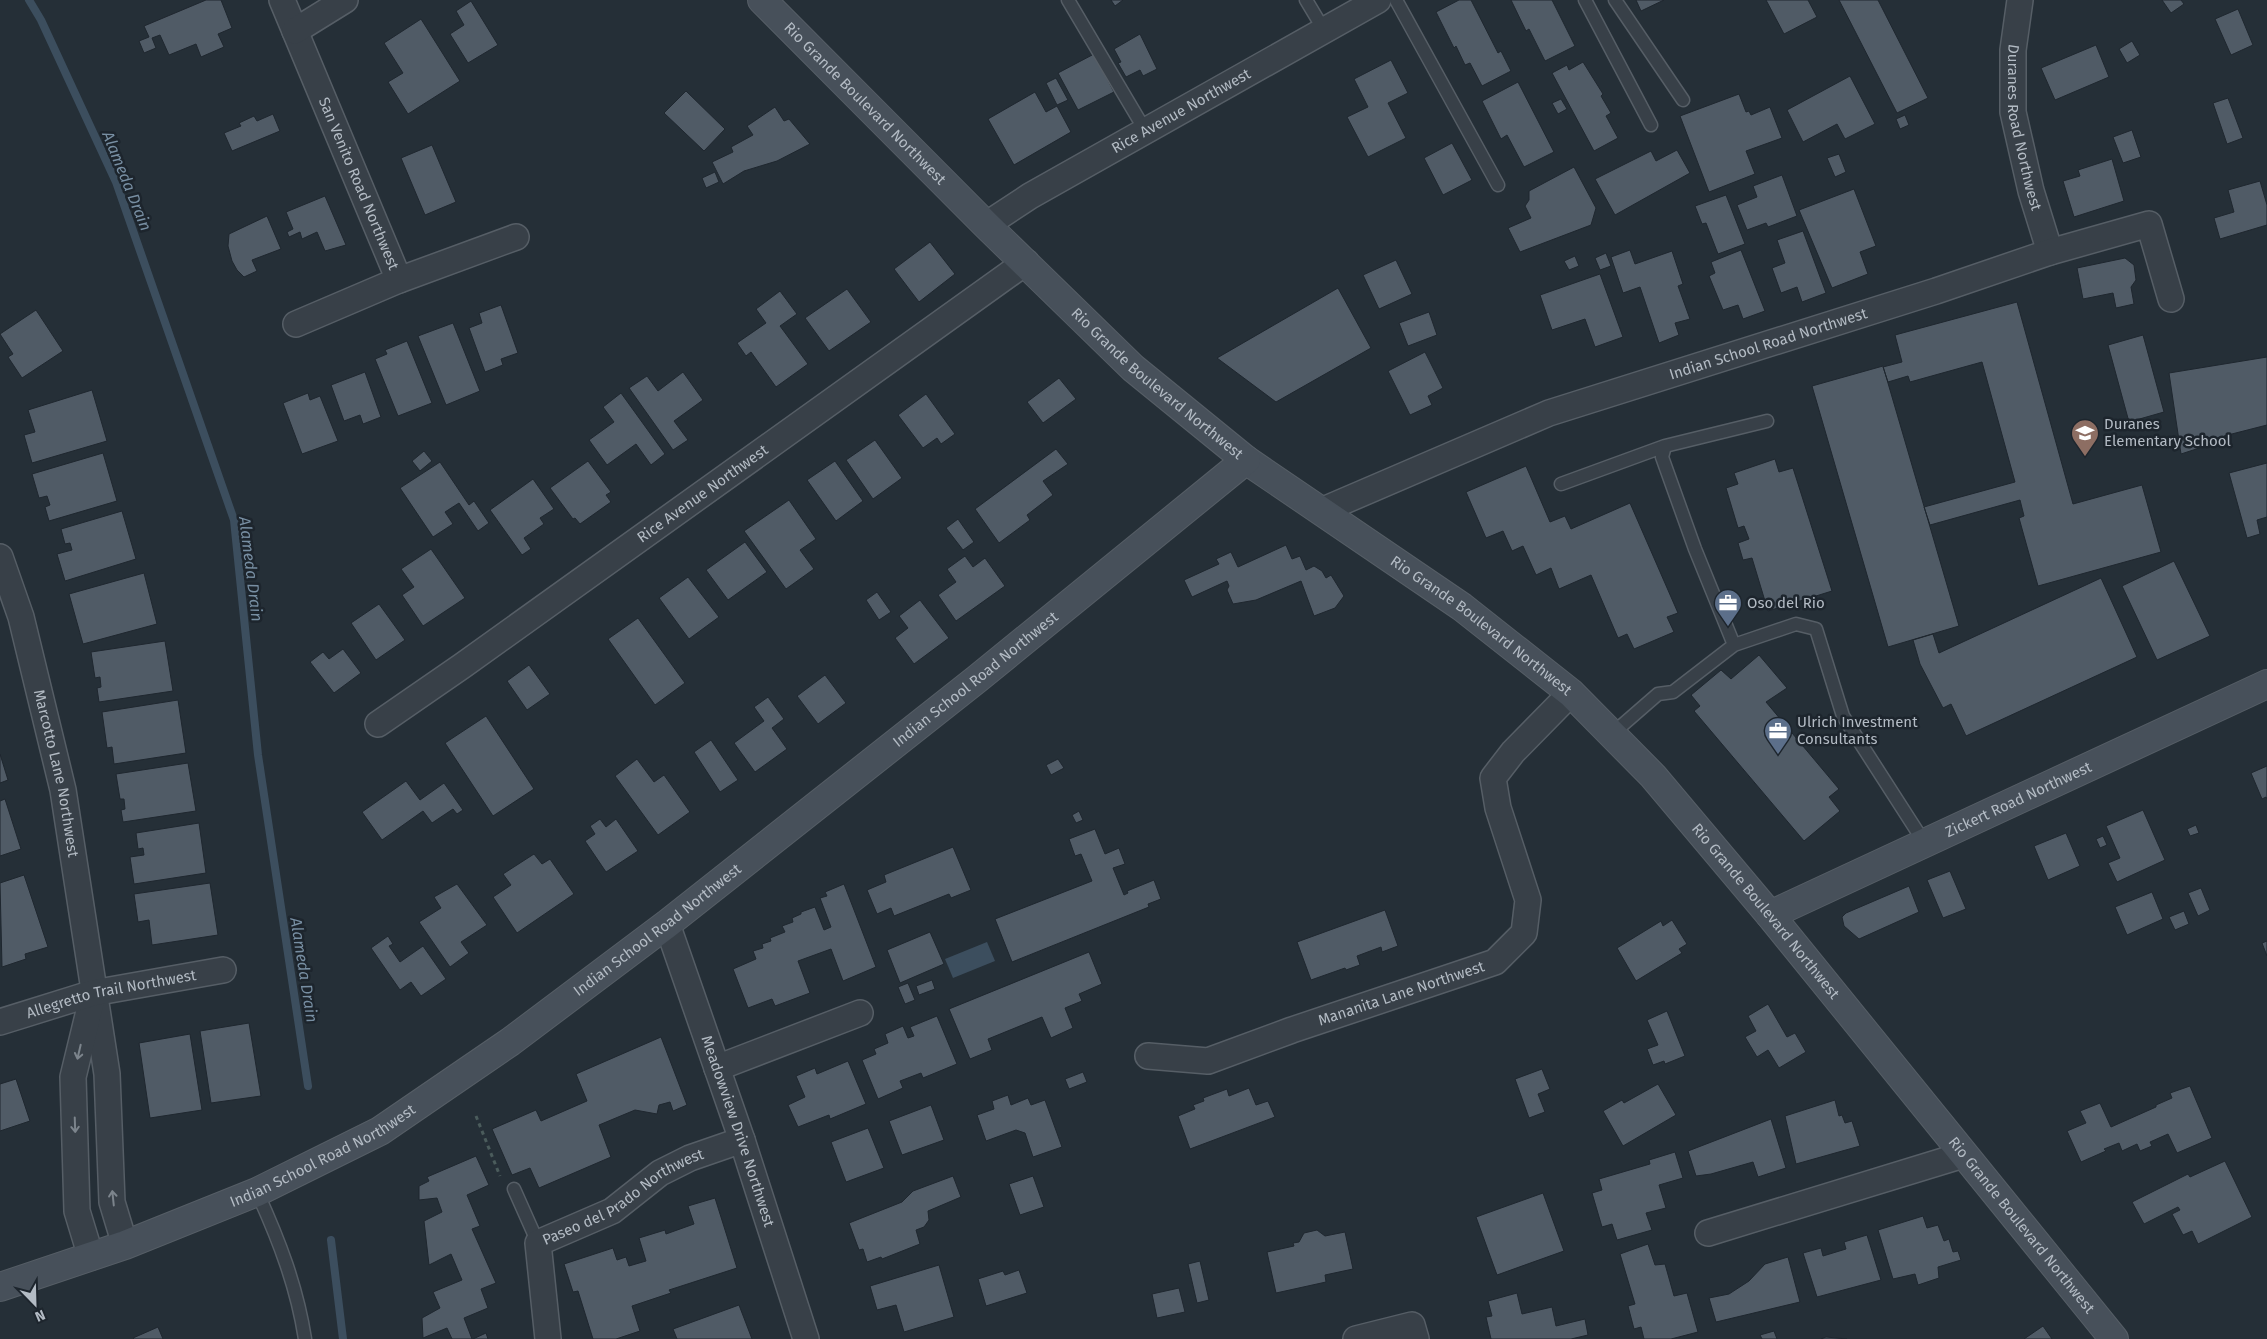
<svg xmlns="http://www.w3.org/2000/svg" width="2267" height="1339" font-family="'Fira Sans',sans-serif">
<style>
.water{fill:#3c4e5e}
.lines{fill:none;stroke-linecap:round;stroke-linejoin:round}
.stream{stroke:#3c4e5e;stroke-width:8}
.building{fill:#505b66;stroke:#1f272f}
.lane-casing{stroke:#565e66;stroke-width:15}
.street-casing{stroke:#565e66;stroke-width:28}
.secondary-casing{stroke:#565e66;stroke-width:30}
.path{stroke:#4b5c5c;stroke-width:3;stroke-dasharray:4 4;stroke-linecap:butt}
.lane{stroke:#384048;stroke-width:12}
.street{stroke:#384048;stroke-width:25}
.secondary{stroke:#47505a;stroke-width:28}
.oneway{stroke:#7c848c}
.labels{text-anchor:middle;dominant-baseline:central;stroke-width:5;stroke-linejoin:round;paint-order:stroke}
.street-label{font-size:15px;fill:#b3bbc4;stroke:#1d252d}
.poi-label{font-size:15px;fill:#b3bbc4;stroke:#1d252d;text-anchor:start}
.water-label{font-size:16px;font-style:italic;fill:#788fa3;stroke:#1d252d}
</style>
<rect width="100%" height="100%" fill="#252f37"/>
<path class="water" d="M987,942L995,961L953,978L945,959Z"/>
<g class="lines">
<path class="stream" d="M29,0L41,20L116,182L234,520L258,755L308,1086
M331,1240L343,1339"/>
</g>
<path class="building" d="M206,0H221L232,28L218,34L224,47L201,57L196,44L169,55L160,35L152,38L156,48L144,53L139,41L149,37L144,26Z
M1111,0H1123L1115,6Z
M1459,0H1471L1498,53L1501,51L1511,71L1482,86L1470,63L1465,65L1456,46L1454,48L1436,12Z
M1511,0H1552L1575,46L1545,61L1529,29L1526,31Z
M1636,0H1664L1641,11Z
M1766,0H1808L1817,17L1784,34Z
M1839,0H1878L1928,98L1897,113Z
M2162,0H2181L2184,4L2171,13Z
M471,1L498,45L468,63L450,34L464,25L456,11Z
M2238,9L2253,45L2231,55L2215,19Z
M421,19L460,81L408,114L388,82L403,73L384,43Z
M1140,34L1157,69L1143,76L1140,70L1126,77L1118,63L1121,62L1114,49Z
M2132,41L2140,55L2127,63L2119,49Z
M2096,45L2109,77L2055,100L2041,68Z
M1094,54L1114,92L1078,110L1058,73Z
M1391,60L1408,93L1388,103L1406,138L1368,157L1347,117L1368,107L1354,79Z
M1583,62L1603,94L1601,96L1611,113L1606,116L1618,138L1594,151L1552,73L1567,65L1569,70Z
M1850,76L1875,124L1845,139L1837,124L1803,142L1787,110Z
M1056,78L1068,100L1057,105L1046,83Z
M1518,82L1554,152L1524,167L1507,135L1501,139L1482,101Z
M686,91L725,129L704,151L664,113Z
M1035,92L1046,112L1057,106L1071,132L1014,165L988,119Z
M1739,94L1746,112L1749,111L1751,115L1770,107L1782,138L1746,151L1755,174L1709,192L1680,116Z
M2228,98L2243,138L2227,144L2213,103Z
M1561,99L1567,109L1558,114L1552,103Z
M775,107L784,121L789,119L810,144L777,161L744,171L723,184L712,162L733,152L731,147L753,135L747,126Z
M273,114L280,131L232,151L224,133L241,126L239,123L254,116L257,121Z
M1905,115L1909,125L1900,129L1896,119Z
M2132,130L2141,157L2123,163L2113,137Z
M1452,143L1472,180L1443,195L1424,158Z
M432,145L456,202L425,215L401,158Z
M1677,150L1690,173L1615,215L1595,179L1651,151L1656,161Z
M1839,154L1846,172L1835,177L1827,158Z
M2112,159L2124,201L2074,217L2063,181L2080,176L2078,170Z
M1574,167L1596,208L1591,225L1520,252L1508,228L1531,218L1525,206L1529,200V191Z
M715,172L719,182L706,188L702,178Z
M1782,175L1797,216L1768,227L1766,223L1747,230L1737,205L1757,197L1753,186Z
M2260,181L2267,205V225L2220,239L2214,218L2234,212L2228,190Z
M1854,189L1876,246L1860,252L1868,274L1832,288L1799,210Z
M1726,195L1745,244L1718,254L1706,223L1702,224L1695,206Z
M325,196L346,245L325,251L317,232L302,239L300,232L289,237L287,232L293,229L286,212Z
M267,216L281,249L252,260L257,271L244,277L237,270L232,261L228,246L229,234Z
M1803,231L1826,293L1802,302L1797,287L1781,293L1772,268L1785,263L1777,240Z
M930,242L955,274L919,302L894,269Z
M1630,250L1635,264L1672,251L1683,284L1678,286L1690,319L1675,323L1679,335L1659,343L1640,287L1623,293L1611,257Z
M1741,250L1765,311L1743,319L1738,305L1723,310L1709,276L1715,273L1711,262Z
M1606,253L1611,266L1600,270L1595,258Z
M1575,256L1579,266L1569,270L1564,261Z
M2125,258L2134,265L2136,280L2131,287L2134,304L2116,308L2113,293L2083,299L2077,268Z
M1396,260L1412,294L1379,309L1363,275Z
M1600,274L1623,337L1595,347L1585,319L1552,330L1540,295Z
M1338,288L1371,348L1276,402L1217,358Z
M847,289L871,322L829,351L805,318Z
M780,291L797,314L780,326L808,364L776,387L751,352L746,356L737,343L766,323L756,309Z
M2017,302L2073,504L2142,485L2161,552L2038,586L2019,518L2024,516L2020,500L1930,525L1924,507L2015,482L1982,362L1910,382L1908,376L1888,382L1883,367L1902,362L1895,335Z
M501,305L518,353L501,359L503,365L485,372L469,328L482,323L479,313Z
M36,310L63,351L22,378L8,357L13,354L0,334Z
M1429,312L1437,335L1408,346L1399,323Z
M453,323L480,391L446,405L418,336Z
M2143,335L2164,412L2129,422L2108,345Z
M407,341L432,403L398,416L375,359L387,354L385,350Z
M1425,352L1443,388L1428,396L1432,405L1410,415L1388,371Z
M2267,357V425L2224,436V440L2181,454L2169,373Z
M1883,366L1959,626L1888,647L1812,386Z
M365,372L381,417L363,424L360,415L344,421L331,385Z
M683,372L703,400L674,421L688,440L673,450L629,388L647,376L658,391Z
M1059,378L1076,399L1043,423L1027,402Z
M92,390L107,441L32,463L24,435L35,432L28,410Z
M308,393L310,400L320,396L338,441L302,454L283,403Z
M621,393L665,454L651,465L636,444L607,465L589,440L614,422L603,407Z
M926,394L955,434L941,444L937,438L923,448L898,415Z
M875,440L902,478L873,499L846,460Z
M1056,449L1068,464L1043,481L1053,495L1027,515L1030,520L999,543L975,509Z
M424,451L432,461L420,471L412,461Z
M103,453L117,501L49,521L45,507L50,505L47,496L39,498L32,474Z
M1775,459L1779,472L1793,468L1832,591L1768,611L1752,558L1743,560L1738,543L1749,539L1744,526L1738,528L1726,488L1738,484L1734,473Z
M588,461L611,492L606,495L611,502L580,524L575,518L573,519L550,488Z
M835,461L863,501L836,521L807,480Z
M440,462L469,505L474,501L489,523L478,531L459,503L445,512L453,524L433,537L400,488Z
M2267,463V517L2257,520L2260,534L2247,538L2229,473Z
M1526,466L1550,522L1565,516L1571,529L1630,503L1678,613L1667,617L1674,632L1634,649L1627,634L1618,638L1591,575L1559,589L1551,568L1536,575L1523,546L1512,551L1503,531L1486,538L1466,492Z
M533,479L554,509L540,518L544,524L524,538L531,549L522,555L490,510Z
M789,500L816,539L800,550L814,569L786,589L744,531Z
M122,511L136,559L65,581L57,554L72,550L70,543L65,544L61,529Z
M958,519L974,542L963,550L946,528Z
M745,542L767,572L728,600L706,570Z
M1286,545L1292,559L1300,556L1306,570L1314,566L1322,571L1326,578L1331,575L1344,596L1335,608L1314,616L1301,581L1256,600L1233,604L1227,590L1229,586L1227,581L1192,597L1184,580L1219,564L1216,559L1231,552L1238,567Z
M431,549L465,598L423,626L402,595L414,587L401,569Z
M965,556L973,567L985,558L1005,586L956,621L938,595L956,582L947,569Z
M2174,561L2210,636L2157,660L2122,586Z
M144,573L157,624L83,644L69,594Z
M688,577L719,617L689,639L659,598Z
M2101,578L2137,657L1966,736L1951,704L1943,708L1920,664L1913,640L1933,634L1939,653Z
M877,592L891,612L879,620L866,600Z
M920,600L949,638L914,664L895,638L908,628L899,616Z
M379,604L405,640L376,660L351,623Z
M638,618L685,683L655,705L608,639Z
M165,641L173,691L99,702L97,688L101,687L100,677L95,678L91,652Z
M343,649L361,673L334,693L310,662L323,652L329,659Z
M1759,655L1787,688L1766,702L1839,789L1829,797L1840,811L1804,841L1694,711L1700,706L1691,695L1721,670L1731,679Z
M529,665L550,694L527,710L507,681Z
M825,675L846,703L818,724L797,696Z
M768,697L784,719L772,728L787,749L755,772L734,743L764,721L754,707Z
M178,700L186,753L114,764L112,747L107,748L102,712Z
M486,716L534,789L493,816L445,743Z
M711,740L738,780L720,792L694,752Z
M0,754L8,780L0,783Z
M637,759L654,782L664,775L690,812L658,835L615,776Z
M1058,759L1064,768L1051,775L1046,765Z
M188,763L196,811L123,822L121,810L125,809L124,799H120L116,774Z
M2267,766V799L2266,797L2262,799L2251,773Z
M406,781L420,800L444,783L463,810L457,814L453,809L432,823L423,811L382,840L362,812Z
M5,799L21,849L0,856V801Z
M2143,810L2165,860L2117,882L2108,863L2120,858L2106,826Z
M1079,811L1083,820L1076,823L1072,815Z
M600,819L606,827L616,819L638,851L606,872L585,841L595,834L590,826Z
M199,823L206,873L134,884L130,857L144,855L143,848L138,849L136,833Z
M2196,825L2199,833L2190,836L2187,829Z
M1095,829L1105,854L1119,848L1125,864L1113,868L1124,895L1128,893L1127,891L1154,880L1161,899L1148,904L1149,907L1012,962L995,919L1092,881L1081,854L1075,856L1069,839Z
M2066,833L2080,866L2048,880L2034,846Z
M2103,836L2107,845L2100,848L2096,839Z
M953,847L971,890L951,898L949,894L894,916L891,908L877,914L867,890L886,882L884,875Z
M534,854L542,864L550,859L574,894L517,933L493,897L511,885L503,874Z
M1950,871L1966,909L1943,918L1927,880Z
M24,875L48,947L25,954L26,959L2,967L0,883Z
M210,883L218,935L152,945L149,920L138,922L134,894Z
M457,884L487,925L461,942L469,953L450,967L419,922L441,908L434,897Z
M844,884L876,967L843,981L831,949L798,961L810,993L775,1006L772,999L748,1008L733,969L756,959L753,951L763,948L762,944L771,941L770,938L785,932L782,926L793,922L792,918L801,914V912L815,907L824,930L831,927L820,898L827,896L825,892Z
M1909,886L1919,912L1859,939L1844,926L1842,917L1846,913Z
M2201,888L2210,910L2198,916L2188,893Z
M2152,892L2163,919L2127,935L2115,907Z
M1385,910L1398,946L1382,952L1381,947L1357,956L1360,965L1346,970L1345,968L1311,980L1297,942Z
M2184,911L2189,924L2175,930L2169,917Z
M1672,920L1687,944L1679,949L1682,953L1636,981L1617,948L1661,921L1663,926Z
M930,932L944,964L900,983L887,950Z
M388,936L393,944L389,946L400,962L423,946L446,979L421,996L411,982L400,990L371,948Z
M2267,941V956L2262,943Z
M1089,952L1102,984L1079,994L1082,1001L1065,1008L1073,1028L1051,1038L1042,1017L988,1039L992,1050L970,1059L949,1009Z
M932,980L935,989L919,995L916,986Z
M908,983L915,1000L905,1004L898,987Z
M1768,1004L1787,1037L1795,1033L1806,1052L1779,1068L1768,1050L1757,1057L1745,1037L1756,1031L1748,1016Z
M1667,1011L1685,1056L1665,1064L1664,1061L1653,1065L1647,1049L1658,1045L1647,1020Z
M937,1016L957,1064L923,1078L921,1073L900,1081L903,1088L878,1099L862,1060L876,1054L874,1049L888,1043L885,1034L903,1026L908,1038L914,1036L910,1027Z
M249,1023L261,1096L211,1103L200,1031Z
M190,1034L202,1110L150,1118L139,1043Z
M661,1037L687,1105L673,1111L670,1102L659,1105L657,1114L635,1110L599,1125L611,1157L539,1188L530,1168L512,1175L492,1129L536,1110L541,1121L587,1101L576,1074Z
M848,1061L866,1104L830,1119L829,1115L798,1127L788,1105L805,1097L796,1076L815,1068L817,1074Z
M1542,1069L1550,1089L1538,1094L1545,1112L1529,1118L1515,1079Z
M1083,1072L1087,1082L1069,1089L1065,1079Z
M16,1079L30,1121L0,1131V1084Z
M1658,1084L1676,1115L1623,1146L1603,1111L1622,1100L1624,1103Z
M2190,1086L2212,1138L2177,1153L2168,1134L2150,1142L2152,1146L2140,1151L2137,1144L2122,1151L2119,1143L2104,1149L2106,1151L2081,1162L2067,1131L2086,1123L2080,1111L2100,1103L2111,1127L2156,1107V1105L2172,1098L2170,1093Z
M1249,1088L1256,1105L1268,1101L1275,1117L1190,1149L1178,1116L1195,1109L1193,1105L1204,1101L1203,1098L1227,1089L1229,1096Z
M1008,1095L1011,1105L1028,1098L1031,1105L1045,1100L1062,1147L1033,1157L1025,1133L1016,1130L986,1141L977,1115L994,1109L992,1101Z
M1835,1100L1839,1116L1842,1115L1845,1123L1852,1121L1860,1146L1796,1164L1785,1116Z
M931,1105L944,1140L902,1155L889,1121Z
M1771,1119L1786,1168L1758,1177L1753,1162L1711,1174L1696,1176L1688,1151Z
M868,1128L884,1168L846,1182L831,1142Z
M1675,1152L1683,1178L1659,1185L1666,1208L1646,1213L1652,1230L1617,1240L1612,1224L1602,1227L1592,1193L1602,1190L1599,1179L1650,1164L1649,1160Z
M476,1156L489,1185L467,1195L480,1226L472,1229L496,1283L481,1289L488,1308L464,1318L472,1339H452L447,1328L423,1338L422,1318L440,1308L433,1292L462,1280L451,1254L429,1265L424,1221L442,1212L437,1198L419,1200V1186L429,1181L427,1177Z
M2225,1161L2252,1217L2198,1244L2192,1231L2183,1235L2172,1214L2180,1210L2178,1207L2144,1224L2132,1202L2188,1174L2190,1177Z
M953,1176L961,1197L928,1211L929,1220L924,1227L916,1230L920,1244L882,1259L881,1257L867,1262L863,1249L859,1250L849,1223L902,1202L913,1191Z
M1033,1176L1044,1207L1020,1215L1009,1184Z
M1543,1193L1564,1251L1497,1275L1476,1217Z
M715,1198L737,1268L669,1290L671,1293L632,1306L640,1331L616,1339H593L578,1291L573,1292L564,1264L613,1248L617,1260L626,1257L629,1266L646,1261L639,1238L665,1230L666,1234L694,1224L688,1206Z
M1923,1216L1927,1228L1938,1225L1944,1241L1949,1239L1953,1252L1958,1251L1961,1260L1938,1267L1939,1278L1918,1285L1915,1274L1893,1279L1878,1230Z
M1317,1230L1325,1236L1345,1232L1353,1269L1325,1275L1326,1282L1276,1293L1267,1252L1294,1246L1293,1243L1299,1242L1304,1233Z
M1867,1235L1881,1280L1817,1297L1803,1253L1821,1248L1823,1256L1846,1249L1844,1242Z
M1648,1244L1655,1265L1665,1264L1674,1296L1687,1293L1698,1332L1671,1339H1644L1641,1327L1634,1329L1628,1306L1635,1304L1620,1254Z
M1788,1257L1800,1302L1716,1322L1709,1298L1729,1294L1749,1281L1765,1264Z
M1200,1261L1209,1300L1197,1303L1188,1264Z
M939,1265L954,1317L904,1332L896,1305L877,1310L870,1286Z
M1019,1270L1027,1293L986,1306L978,1279L1003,1271L1005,1275Z
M1179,1288L1185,1312L1157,1318L1152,1294Z
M1517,1293L1522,1314L1552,1307L1556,1326L1585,1319L1588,1335L1571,1339H1491L1486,1317L1492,1316L1488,1301Z
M739,1305L752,1339H677L673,1329Z
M2043,1326L2052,1339H2024Z
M158,1327L163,1339H134L133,1338Z
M1774,1331L1777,1339H1762L1760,1335Z
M486,1333L488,1339H473Z
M1826,1337L1847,1339H1821Z"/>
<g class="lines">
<g class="lane-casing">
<path id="lane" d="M1068,0L1145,130
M1306,0L1324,30
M1396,0L1498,185
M1585,0L1651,125
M1615,0L1683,100
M1561,484L1665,446
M1734,645L1695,549L1662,457L1665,446L1767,421
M1612,734L1658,694L1673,692L1734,645L1796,624L1816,629L1843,716L1924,842
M514,1189L538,1243
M257,1192C279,1240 297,1287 305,1339"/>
</g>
<g class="street-casing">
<g id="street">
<path id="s1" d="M282,0L399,280"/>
<path id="s2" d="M2020,0L2013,50V112L2031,191L2050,252"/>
<path d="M295,31L345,0"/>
<path id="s3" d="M986,225L1030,196L1378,0"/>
<path d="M296,324L399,280L516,237"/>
<path id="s4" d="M1321,511L1549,413L1936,291L2050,252L2149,224L2171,299"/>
<path id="s5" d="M0,557L21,617L63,790L107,1074L112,1202L125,1245"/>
<path id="s6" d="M378,724L462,666L1026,262"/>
<path id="s7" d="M667,924L742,1140L806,1339"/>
<path d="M91,1003L73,1077L77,1211L91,1257"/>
<path id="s8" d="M0,1022L93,993L223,970"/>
<path id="s9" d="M1148,1056L1208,1061L1292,1030L1495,962L1524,933L1528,900L1498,808L1493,778L1513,752L1571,693"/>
<path d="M717,1068L860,1013"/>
<path d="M1708,1233L1963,1155"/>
<path id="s10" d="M548,1339L538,1243L612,1211L660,1173L690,1158L742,1140"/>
<path d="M1356,1339L1412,1325L1416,1339"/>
</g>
</g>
<g class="secondary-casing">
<g id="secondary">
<path id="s11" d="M762,0L986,225L1133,368L1246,460L1462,607L1571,693L1653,776L1770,915L2114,1339"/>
<path id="s12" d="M1770,915L2267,684"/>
<path id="s13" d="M0,1287L125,1245L257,1192L380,1131L510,1042L667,924L977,679L1246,460"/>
</g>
</g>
<path class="path" d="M476,1116L500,1176"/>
<use href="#lane" class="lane"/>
<use href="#street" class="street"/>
<use href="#secondary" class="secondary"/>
</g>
<defs><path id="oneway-shaft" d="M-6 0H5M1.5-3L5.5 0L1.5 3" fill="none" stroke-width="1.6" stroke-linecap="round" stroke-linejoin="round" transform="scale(1.25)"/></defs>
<g class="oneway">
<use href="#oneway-shaft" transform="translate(79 1052) rotate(103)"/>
<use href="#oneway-shaft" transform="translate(75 1125) rotate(88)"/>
<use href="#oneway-shaft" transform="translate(113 1198) rotate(-96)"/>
</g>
<defs>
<g id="school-pin" transform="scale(1.4375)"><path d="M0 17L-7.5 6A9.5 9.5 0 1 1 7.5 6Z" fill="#8d6e63" stroke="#1d252d"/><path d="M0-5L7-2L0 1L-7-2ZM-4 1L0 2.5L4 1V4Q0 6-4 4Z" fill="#fff"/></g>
<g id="office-pin" transform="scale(1.4375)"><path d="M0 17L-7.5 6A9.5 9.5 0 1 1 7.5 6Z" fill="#5c6f8a" stroke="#1d252d"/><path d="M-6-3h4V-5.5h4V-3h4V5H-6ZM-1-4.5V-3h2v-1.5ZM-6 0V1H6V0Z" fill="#fff"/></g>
</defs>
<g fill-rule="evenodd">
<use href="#school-pin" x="2085" y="433"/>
<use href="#office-pin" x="1728" y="603"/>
<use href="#office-pin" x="1778" y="731"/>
</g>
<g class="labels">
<g class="street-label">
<text stroke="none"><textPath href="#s11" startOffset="146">Rio Grande Boulevard Northwest</textPath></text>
<text stroke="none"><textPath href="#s3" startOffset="226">Rice Avenue Northwest</textPath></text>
<text stroke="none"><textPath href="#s2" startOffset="129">Duranes Road Northwest</textPath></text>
<text stroke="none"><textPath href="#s1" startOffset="199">San Venito Road Northwest</textPath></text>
<text stroke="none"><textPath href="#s4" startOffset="478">Indian School Road Northwest</textPath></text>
<text stroke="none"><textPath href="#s11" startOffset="551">Rio Grande Boulevard Northwest</textPath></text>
<text stroke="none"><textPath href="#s6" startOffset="398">Rice Avenue Northwest</textPath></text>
<text stroke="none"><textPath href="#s11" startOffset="956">Rio Grande Boulevard Northwest</textPath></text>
<text stroke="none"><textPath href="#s13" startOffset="1159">Indian School Road Northwest</textPath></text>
<text stroke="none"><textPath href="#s5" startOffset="224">Marcotto Lane Northwest</textPath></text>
<text stroke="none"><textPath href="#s12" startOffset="274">Zickert Road Northwest</textPath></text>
<text stroke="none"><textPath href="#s11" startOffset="1361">Rio Grande Boulevard Northwest</textPath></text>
<text stroke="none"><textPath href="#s13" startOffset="754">Indian School Road Northwest</textPath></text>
<text stroke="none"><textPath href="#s9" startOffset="265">Mananita Lane Northwest</textPath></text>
<text stroke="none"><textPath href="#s8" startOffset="115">Allegretto Trail Northwest</textPath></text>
<text stroke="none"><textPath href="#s7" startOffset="219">Meadowview Drive Northwest</textPath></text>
<text stroke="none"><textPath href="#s13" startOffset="349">Indian School Road Northwest</textPath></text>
<text stroke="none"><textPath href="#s10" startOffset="194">Paseo del Prado Northwest</textPath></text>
<text stroke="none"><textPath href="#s11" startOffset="1766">Rio Grande Boulevard Northwest</textPath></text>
</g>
<g class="poi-label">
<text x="2104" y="424">Duranes<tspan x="2104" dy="17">Elementary School</tspan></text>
<text x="1747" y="603">Oso del Rio</text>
<text x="1797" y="722">Ulrich Investment<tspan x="1797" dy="17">Consultants</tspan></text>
</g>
<g class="water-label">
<text transform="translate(127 181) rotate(68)">Alameda Drain</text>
<text transform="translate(251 569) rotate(83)">Alameda Drain</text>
<text transform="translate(304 970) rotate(81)">Alameda Drain</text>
</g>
</g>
<g transform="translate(35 1304) rotate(157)" stroke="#1d252d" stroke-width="4" paint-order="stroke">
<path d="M0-4L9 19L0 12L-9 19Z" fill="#b3bbc4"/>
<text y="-8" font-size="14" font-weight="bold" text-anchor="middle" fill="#b3bbc4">N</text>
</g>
</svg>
